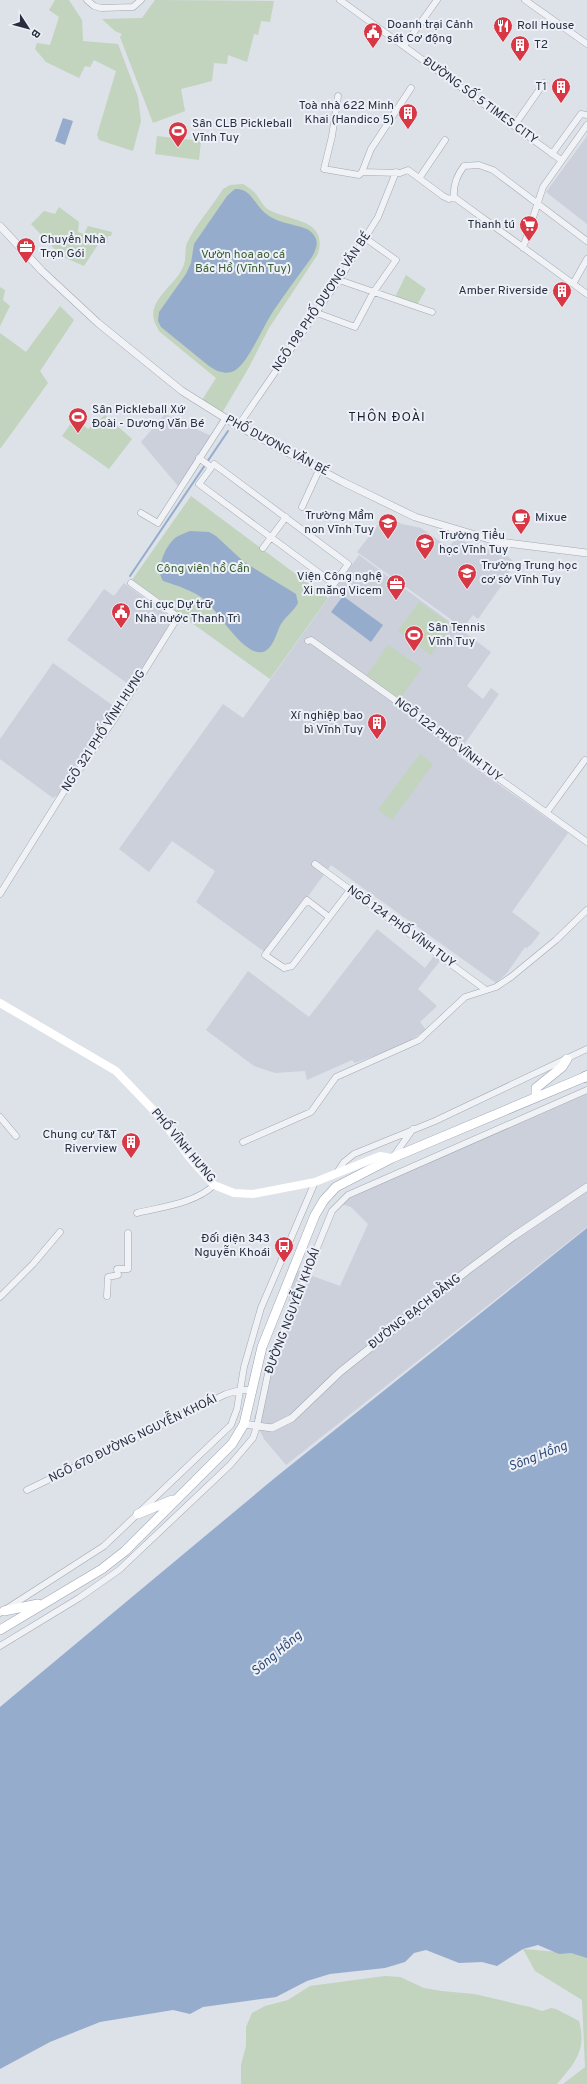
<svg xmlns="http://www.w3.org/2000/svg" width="587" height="2084" font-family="Overpass,sans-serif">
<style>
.built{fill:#cbd0db}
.green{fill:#c2d3be}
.water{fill:#95accc}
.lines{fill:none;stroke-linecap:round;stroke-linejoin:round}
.stream{stroke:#95accc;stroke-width:2}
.minor-casing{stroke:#a2a8b2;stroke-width:7}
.tertiary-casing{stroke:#a2a8b2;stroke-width:8}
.primary-casing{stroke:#9ca4b5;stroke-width:10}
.trunk-casing{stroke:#848da0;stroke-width:11}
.minor{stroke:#f0f2f6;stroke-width:6}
.tertiary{stroke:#f0f2f6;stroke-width:7}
.secondary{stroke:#fff;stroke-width:8}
.primary{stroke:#fff;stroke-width:9}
.trunk{stroke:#fff;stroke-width:10}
.labels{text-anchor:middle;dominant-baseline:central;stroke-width:4;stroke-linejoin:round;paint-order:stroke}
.poi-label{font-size:12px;fill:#262e40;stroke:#edf0f6;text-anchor:start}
.street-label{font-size:12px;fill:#262e40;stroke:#edf0f6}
.park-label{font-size:12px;fill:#375d32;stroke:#edf0f6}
.neighbourhood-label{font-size:13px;letter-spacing:1px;fill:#181f31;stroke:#edf0f6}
.water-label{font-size:13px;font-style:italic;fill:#2d4977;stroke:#edf0f6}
</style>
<rect width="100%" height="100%" fill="#dde1e8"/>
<path class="built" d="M587,136V224L546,192Z
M165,414L211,436L178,486L141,442Z
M385,516L402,524L421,528L448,547L456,539L486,548L489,550L504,553L514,562L506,579L478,619L473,615L463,628L357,552Z
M359,555L491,652L467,686L483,699L491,688L499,694L457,755L568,833L512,912L540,933L531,945H530L527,948L525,947L507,973L496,983L331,865L266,953L196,902L215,871L172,841L149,872L119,849L223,704L243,718Z
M124,583L173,619L131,686L67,640L104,589L114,596Z
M53,663L115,707L61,793L53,798L0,759V739Z
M377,929L425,968L434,956L440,961L418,989L437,1006L420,1022L426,1030L403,1045L355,1063L352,1060L307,1080L305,1071L275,1073L254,1066L206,1030L248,971L309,1017Z
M587,1090V1227L286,1465L264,1439L254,1418L273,1365L296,1270L340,1286L368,1224L351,1207L338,1203L348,1195Z"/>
<path class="green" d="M55,0H69L82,20L83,41L118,44L138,97L141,121L133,151L99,140L97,135L116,71L94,60L90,67L85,66L79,78L46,62L35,49L37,43L50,45L59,17L49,10Z
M155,0L274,1L270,22L261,21L258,35L254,34L247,62L228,55L227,64L214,63L212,81L181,89L185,111L153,123L120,37L122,34L115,31L102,19L142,18Z
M157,136L201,141L199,160L155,154Z
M243,184C246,186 250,188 253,191C259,196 262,206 269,210C292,222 328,219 318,254L269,328L248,369L222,413L202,400L216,378L160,332C139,303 173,290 183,267C187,260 184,250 187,243C196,224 212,207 223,189L230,185Z
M59,207L79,222L78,232L84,234L88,226L112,232L111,236H108L107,244L99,243L84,266L61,256L31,224L44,211L55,214Z
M406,275L426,289L417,305L395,297Z
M0,287L5,290L3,300L10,306L0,326Z
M60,306L74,320L40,371L48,383L0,449V333L26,352Z
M105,415L132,439L109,469L62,436L75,418L88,429Z
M191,496L328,598L270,679L132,580Z
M419,602L452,625L431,655L398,631Z
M388,645L422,668L400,699L366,676Z
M420,754L433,764L392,820L378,810Z
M587,1945V2084H563L585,2067L582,2000L535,1971L523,1949L571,1953Z
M385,1976L400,1977L424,1988L441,1991L474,1994L530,2007L542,2011L551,2008L556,2009L579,2021C587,2050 575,2063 557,2084H241V2065L246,2046V2027L252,2013L265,2006L288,2000L310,1986Z"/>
<path class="water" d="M63,118L73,121L65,145L55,141Z
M235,189C251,188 254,204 265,213C272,219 281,222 290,224C299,227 310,227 315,237C319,244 315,251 312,257C299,275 286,292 274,310C264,324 248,364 234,371C225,375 216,371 209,366L161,327L158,321L159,312L186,274L191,263L194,244L227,196Z
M190,531L209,532L216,536L244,562L296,594L298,603C294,611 286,616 281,624C276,633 274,648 263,652C244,657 217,610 205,600C192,590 178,586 163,581C155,569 165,547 175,538C179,535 185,533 190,531Z
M343,596L383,625L371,642L331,612Z
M587,1228V1958L571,1953L559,1954L538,1945L523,1949L497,1966L482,1962L459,1963L426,1950L414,1953L405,1962L385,1968L330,1974L307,1981L276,1997L203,2007L190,2014L173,2010L100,2022L50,2042L0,2069V1707L276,1477Z"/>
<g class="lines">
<path class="stream" d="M130,576L228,431"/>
<g class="minor-casing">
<path id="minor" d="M87,0L94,6L101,8L133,7L141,0
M340,0L561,160
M525,0L587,44
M404,46L437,0
M338,96L332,136L324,169L359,175L362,172L400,173L408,170L443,196L449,199L454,197
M514,126L544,83
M552,154L581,114L587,115
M362,172L371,149L411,88
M420,177L445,140
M454,197C453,185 457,175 464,166L479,165L493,170L587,241
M454,197L587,294
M523,248L543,187L587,125
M339,280L432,312
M573,284L587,259
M317,313L355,327L373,293L396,260L365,238
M238,426L344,272L378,217L396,172
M199,458L211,467
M214,464L348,564L334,584L199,484Z
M302,507L319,470
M141,513L158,523L225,419
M263,548L286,517
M308,641L311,640L430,725L458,749L587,842
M547,812L585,760
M315,864L486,990
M0,894L63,793L115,718L178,617L131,583
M329,917L307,900L265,955L284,968L292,966L350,890
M0,1117L16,1136
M243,1142L311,1112L336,1077L419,1040L465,997L496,987L511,977L556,940L587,910
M393,1157L413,1129
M338,1171L344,1162L354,1154L435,1121L587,1049
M137,1213C162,1207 196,1203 214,1185
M107,1296L108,1277L118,1275L117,1269H128V1233
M0,1297L33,1264L60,1232
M27,1490L226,1394L240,1390H251
M0,1613L104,1546L231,1425L237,1409L244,1367L261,1308L315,1182
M0,1646L79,1598L119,1570L230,1465L253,1438L257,1426L270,1364L332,1211L348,1195L587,1090"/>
</g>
<g class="tertiary-casing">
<path id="tertiary" d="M0,226L42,271L98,323L182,391L238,426L343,482L415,517L499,542L587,553
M244,1424L272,1428L292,1418L340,1372L468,1270L514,1236L587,1187"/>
</g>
<g class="primary-casing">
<path id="primary" d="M536,1096V1088L562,1067L567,1059
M138,1514L172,1500
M4,1611L38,1604
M0,1630L102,1569L125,1551L232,1444L244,1424L262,1347L315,1215L324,1200L336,1187L392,1158L587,1076"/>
</g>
<g class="trunk-casing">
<path id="trunk" d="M585,1077L587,1076"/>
</g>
<use href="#minor" class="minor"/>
<use href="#tertiary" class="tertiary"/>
<path class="secondary" d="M0,1003L116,1071L159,1116L190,1158L214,1185L234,1193L253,1194L315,1182L380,1156L392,1158"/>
<use href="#primary" class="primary"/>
<use href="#trunk" class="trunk"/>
</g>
<defs>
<g id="restaurant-pin" transform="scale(1)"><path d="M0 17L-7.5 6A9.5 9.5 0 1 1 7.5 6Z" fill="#d83846" stroke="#edf0f6"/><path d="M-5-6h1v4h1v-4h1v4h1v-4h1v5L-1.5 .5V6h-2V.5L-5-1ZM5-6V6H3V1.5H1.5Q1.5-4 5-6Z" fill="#fff"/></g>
<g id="civic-pin" transform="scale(1)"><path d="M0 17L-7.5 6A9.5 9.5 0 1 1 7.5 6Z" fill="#d83846" stroke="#edf0f6"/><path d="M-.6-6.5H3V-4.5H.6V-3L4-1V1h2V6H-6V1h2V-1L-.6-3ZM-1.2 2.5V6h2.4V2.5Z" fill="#fff"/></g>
<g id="building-pin" transform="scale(1)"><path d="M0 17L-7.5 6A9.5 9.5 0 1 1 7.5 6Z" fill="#d83846" stroke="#edf0f6"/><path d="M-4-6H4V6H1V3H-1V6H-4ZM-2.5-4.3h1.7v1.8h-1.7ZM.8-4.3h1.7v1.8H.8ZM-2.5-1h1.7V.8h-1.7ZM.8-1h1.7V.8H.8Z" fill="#fff"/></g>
<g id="stadium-pin" transform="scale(1)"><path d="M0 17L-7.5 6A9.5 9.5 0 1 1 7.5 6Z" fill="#d83846" stroke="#edf0f6"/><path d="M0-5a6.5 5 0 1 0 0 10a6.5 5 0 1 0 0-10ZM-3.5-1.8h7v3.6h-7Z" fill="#fff"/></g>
<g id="supermarket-pin" transform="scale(1)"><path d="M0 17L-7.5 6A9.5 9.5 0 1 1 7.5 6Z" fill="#d83846" stroke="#edf0f6"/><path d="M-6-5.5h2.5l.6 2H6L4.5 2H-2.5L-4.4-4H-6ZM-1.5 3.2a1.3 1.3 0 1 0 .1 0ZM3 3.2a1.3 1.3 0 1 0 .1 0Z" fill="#fff"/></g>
<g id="office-pin" transform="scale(1)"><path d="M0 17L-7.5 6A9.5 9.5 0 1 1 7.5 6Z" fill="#d83846" stroke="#edf0f6"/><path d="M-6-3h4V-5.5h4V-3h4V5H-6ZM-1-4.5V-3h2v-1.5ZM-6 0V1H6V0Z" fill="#fff"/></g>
<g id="cafe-pin" transform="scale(1)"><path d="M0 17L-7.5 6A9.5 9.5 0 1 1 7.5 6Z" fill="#d83846" stroke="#edf0f6"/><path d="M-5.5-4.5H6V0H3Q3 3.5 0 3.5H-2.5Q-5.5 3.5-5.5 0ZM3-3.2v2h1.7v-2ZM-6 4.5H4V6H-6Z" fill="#fff"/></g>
<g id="school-pin" transform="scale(1)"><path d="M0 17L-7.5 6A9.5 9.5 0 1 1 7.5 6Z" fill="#d83846" stroke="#edf0f6"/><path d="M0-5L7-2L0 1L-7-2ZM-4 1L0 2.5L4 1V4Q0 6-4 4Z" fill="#fff"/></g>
<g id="bus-pin" transform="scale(1)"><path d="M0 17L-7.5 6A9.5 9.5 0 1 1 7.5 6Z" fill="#d83846" stroke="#edf0f6"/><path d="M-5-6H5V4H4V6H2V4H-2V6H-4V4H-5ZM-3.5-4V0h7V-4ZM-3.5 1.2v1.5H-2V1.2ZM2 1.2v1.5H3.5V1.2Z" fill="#fff"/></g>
</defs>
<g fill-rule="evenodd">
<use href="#restaurant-pin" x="503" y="26"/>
<use href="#civic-pin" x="373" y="32"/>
<use href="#building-pin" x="520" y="45"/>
<use href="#building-pin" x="561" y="87"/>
<use href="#building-pin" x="408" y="113"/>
<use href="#stadium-pin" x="178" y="131"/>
<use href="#supermarket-pin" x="529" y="225"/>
<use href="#office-pin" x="26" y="247"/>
<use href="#building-pin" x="562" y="291"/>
<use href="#stadium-pin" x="78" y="417"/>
<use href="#cafe-pin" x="521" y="518"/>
<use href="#school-pin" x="388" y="523"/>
<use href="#school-pin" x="425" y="543"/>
<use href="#school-pin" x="467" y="573"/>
<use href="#office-pin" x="396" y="584"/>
<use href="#civic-pin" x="121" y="612"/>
<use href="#stadium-pin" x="414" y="635"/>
<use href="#building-pin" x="377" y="723"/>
<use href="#building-pin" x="131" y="1142"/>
<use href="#bus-pin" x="284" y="1246"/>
</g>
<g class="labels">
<g class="poi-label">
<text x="387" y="25">Doanh trại Cảnh<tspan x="387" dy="14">sát Cơ động</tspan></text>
<text x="517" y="26">Roll House</text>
<text x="534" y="45">T2</text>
<text x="547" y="87" text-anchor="end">T1</text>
<text x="394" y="106" text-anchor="end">Toà nhà 622 Minh<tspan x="394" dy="14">Khai (Handico 5)</tspan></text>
<text x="192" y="124">Sân CLB Pickleball<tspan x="192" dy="14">Vĩnh Tuy</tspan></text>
<text x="515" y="225" text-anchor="end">Thanh tú</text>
<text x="40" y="240">Chuyển Nhà<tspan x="40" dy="14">Trọn Gói</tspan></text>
<text x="548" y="291" text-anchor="end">Amber Riverside</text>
<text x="92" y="410">Sân Pickleball Xứ<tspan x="92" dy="14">Đoài - Dương Văn Bé</tspan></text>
<text x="374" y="516" text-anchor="end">Trường Mầm<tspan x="374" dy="14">non Vĩnh Tuy</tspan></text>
<text x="535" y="518">Mixue</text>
<text x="439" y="536">Trường Tiểu<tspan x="439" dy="14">học Vĩnh Tuy</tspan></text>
<text x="481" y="566">Trường Trung học<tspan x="481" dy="14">cơ sở Vĩnh Tuy</tspan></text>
<text x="382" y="577" text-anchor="end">Viện Công nghệ<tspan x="382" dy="14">Xi măng Vicem</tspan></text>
<text x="135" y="605">Chi cục Dự trữ<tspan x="135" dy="14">Nhà nước Thanh Trì</tspan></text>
<text x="428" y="628">Sân Tennis<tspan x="428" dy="14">Vĩnh Tuy</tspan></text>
<text x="363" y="716" text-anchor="end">Xí nghiệp bao<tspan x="363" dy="14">bì Vĩnh Tuy</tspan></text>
<text x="117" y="1135" text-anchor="end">Chung cư T&amp;T<tspan x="117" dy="14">Riverview</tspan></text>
<text x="270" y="1239" text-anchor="end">Đối diện 343<tspan x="270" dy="14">Nguyễn Khoái</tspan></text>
</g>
<g class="street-label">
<text transform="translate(480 101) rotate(36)">ĐƯỜNG SỐ 5 TIMES CITY</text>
<text transform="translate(322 302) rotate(-56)">NGÕ 198 PHỐ DƯƠNG VĂN BÉ</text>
<text transform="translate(277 446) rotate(28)">PHỐ DƯƠNG VĂN BÉ</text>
<text transform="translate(104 731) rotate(-57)">NGÕ 321 PHỐ VĨNH HƯNG</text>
<text transform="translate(448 740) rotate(37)">NGÕ 122 PHỐ VĨNH TUY</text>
<text transform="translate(401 927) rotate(36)">NGÕ 124 PHỐ VĨNH TUY</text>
<text transform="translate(183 1146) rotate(50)">PHỐ VĨNH HƯNG</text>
<text transform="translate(293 1311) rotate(-69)">ĐƯỜNG NGUYỄN KHOÁI</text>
<text transform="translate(415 1312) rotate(-38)">ĐƯỜNG BẠCH ĐẰNG</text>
<text transform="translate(133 1439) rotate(-26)">NGÕ 670 ĐƯỜNG NGUYỄN KHOÁI</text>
</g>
<g class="park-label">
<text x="243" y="255">Vườn hoa ao cá<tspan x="243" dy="14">Bác Hồ (Vĩnh Tuy)</tspan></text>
<text x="203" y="569">Công viên hồ Cần</text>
</g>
<g class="neighbourhood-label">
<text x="387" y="418">THÔN ĐOÀI</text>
</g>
<g class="water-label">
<text transform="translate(538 1457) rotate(-21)">Sông Hồng</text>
<text transform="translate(277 1654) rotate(-40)">Sông Hồng</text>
</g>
</g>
<g transform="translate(28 28) rotate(126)" stroke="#edf0f6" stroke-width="3" paint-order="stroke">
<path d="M0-3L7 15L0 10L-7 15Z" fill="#262e40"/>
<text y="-6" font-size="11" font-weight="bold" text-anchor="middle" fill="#262e40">B</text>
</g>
</svg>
